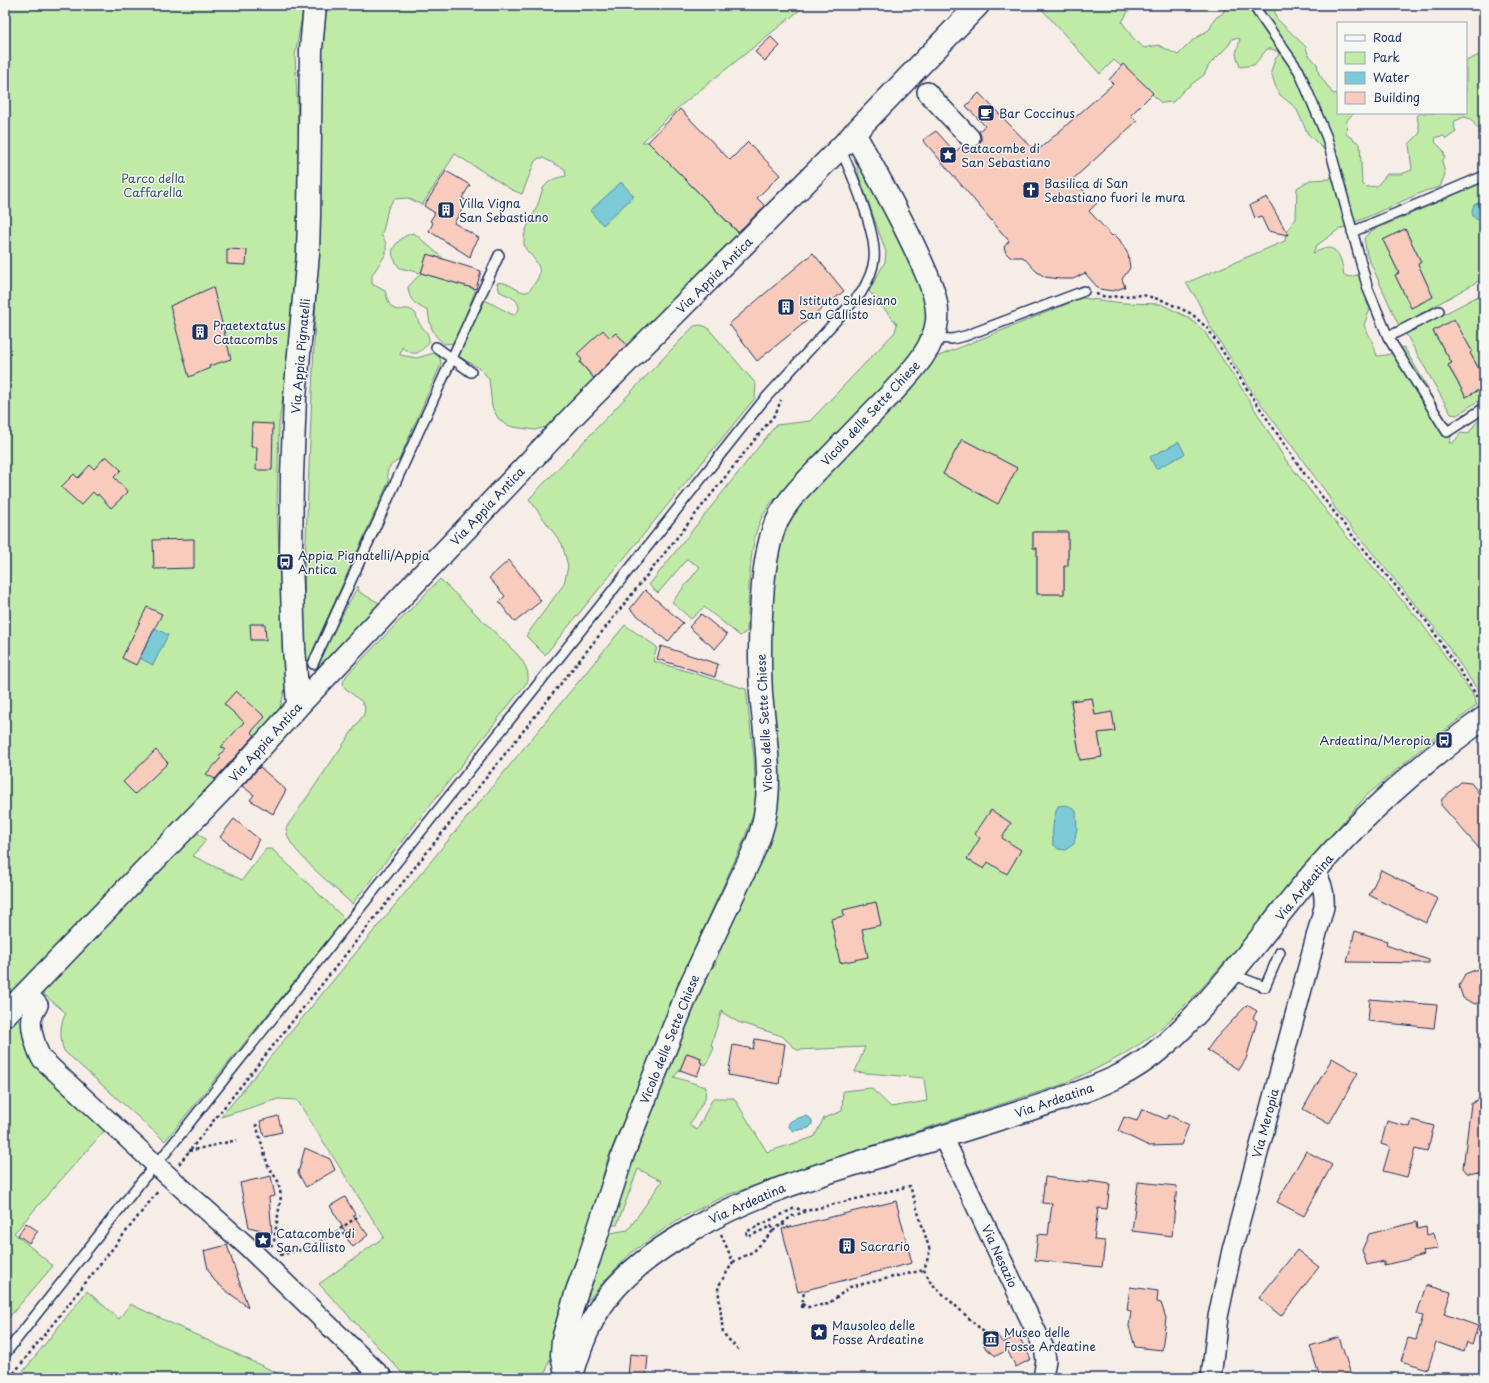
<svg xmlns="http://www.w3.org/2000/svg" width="1489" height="1383" font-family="'Playpen Sans',sans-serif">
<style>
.green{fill:#c0eba7;stroke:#6e8d82;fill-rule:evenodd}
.water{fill:#7bcad8;stroke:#558ca7}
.building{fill:#f9cbbd;stroke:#1b2f5e}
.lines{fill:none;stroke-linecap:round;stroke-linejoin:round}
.lane-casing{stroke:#1b2f5e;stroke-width:12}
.street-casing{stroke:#1b2f5e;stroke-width:22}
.secondary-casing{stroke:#1b2f5e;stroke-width:25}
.path{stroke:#1b2f5e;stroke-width:2.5;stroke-dasharray:3 3;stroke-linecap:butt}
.lane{stroke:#f6f6f2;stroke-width:9}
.street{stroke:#f6f6f2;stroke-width:19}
.secondary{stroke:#f6f6f2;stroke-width:22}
.labels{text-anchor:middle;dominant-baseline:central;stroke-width:3;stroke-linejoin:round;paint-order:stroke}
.poi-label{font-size:12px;fill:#1b2f5e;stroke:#f6f6f2;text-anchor:start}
.park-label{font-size:12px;fill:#3c556d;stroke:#f6f6f2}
.street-label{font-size:12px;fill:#1b2f5e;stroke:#f6f6f2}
</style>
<rect width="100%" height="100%" fill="#f7ede7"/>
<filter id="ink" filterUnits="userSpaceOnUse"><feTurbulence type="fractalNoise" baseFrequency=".025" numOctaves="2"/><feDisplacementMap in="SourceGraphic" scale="8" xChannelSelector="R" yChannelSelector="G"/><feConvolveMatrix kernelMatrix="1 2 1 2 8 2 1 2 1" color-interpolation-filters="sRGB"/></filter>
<g filter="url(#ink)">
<path class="green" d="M5,5H304L295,56L301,187L288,358L279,424L277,509L286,686L278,714L179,824L5,1004Z
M323,5H806L679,107L642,142H648L740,235L632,351L616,333L610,338L577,354L582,360L580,363L598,383L549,426L535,430L513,427L505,424L498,418L492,407L489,379L485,374L479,368L458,356L485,300L513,315L519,310C520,299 509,296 500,292L497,283C508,279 517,294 528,292C540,277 545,271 531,255C527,251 524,248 524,242C523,229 534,216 538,204C540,199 541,191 544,187C550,179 557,178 566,176L565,169L543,158H539L535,161L522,194L512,190L455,154L422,205L408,198L394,199L388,208L383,231L381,234L386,243V254L372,275V284L385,291C387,296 388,305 393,308C398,312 403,308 408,309C417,311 416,316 419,323C424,331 429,331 429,342C420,353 415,358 402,347L400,355L417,358L434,353L440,358L441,364L399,460C390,465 384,470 389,481L308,661L303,657L305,563L315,320Z
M1038,5H1125L1129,10L1122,22L1133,38L1144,48L1158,45L1178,55L1193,40L1210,29L1214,19L1223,13L1225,7L1222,5H1272L1274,7L1276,18L1306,47L1308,54L1317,64L1319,74L1333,94L1338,93V113H1354L1347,120L1346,134L1360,144L1362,183L1366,187L1377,186L1387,174H1401L1412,170L1409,144L1420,133L1417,116L1421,113H1466V61L1484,53V130L1477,128L1471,119L1464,117L1455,121L1454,126L1456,132L1446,139L1444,136L1436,137L1435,142L1443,150L1445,157L1442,161L1445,174L1440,187L1425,191L1338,230L1316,246L1313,253C1317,252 1323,248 1328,248C1341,249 1342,265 1344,275L1350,277L1360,274L1371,291L1366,301L1370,309L1364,325L1373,343L1377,356L1387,355L1404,347L1428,388L1425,403L1442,424L1449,425C1454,432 1452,435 1449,443H1453L1461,433L1468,434L1476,423L1484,416V699L1435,628L1335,508L1326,492L1253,393L1211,328L1195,296L1186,283L1285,241L1286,231L1296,219L1297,188L1310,180L1330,179L1334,171L1329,155L1308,134L1296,108L1280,95L1275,85L1271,72L1275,59L1279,55L1278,52L1272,49H1267L1254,65L1240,67L1236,54L1240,39L1233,38L1228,46L1209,65L1204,75L1185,89L1173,102L1161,103L1124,65L1121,66L1114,60L1100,74Z
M858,152L923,286L928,317L920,347L890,382L771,503C768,508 764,513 761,519C748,546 749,600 747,631L740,636L704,607L691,619L672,602L700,567L687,559L658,593L649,585L776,425L810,421L895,332L897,324L869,291L885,262L886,252L859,176L856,161Z
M1484,182V278L1399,326L1367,255L1364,238L1371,231ZM1405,229L1421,262L1418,264L1433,297L1411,308L1395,275L1399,273L1383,240Z
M414,233L445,260L427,254L421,273L476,289L455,343L444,344C432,334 430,326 428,311C416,305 409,301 408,287L421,273L400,268C392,257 388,251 400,240C405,236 408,234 414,233Z
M1484,293V378L1470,353L1472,351L1454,320L1433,332L1452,363L1448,366L1466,397L1484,387V397L1457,415L1451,414L1406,334Z
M1082,298L1124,303L1161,304L1189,318L1204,331L1246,395L1285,459L1348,538L1420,621L1472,693L1477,705L1421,749L1366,796L1303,867L1237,948L1199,991L1168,1022L1143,1042L1119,1057L1092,1071L1061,1085L892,1139L770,1180L727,1195L677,1220L632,1252L605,1280L584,1305L604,1234L628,1230L662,1181L638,1169L617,1225H606L701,975L711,970L716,963L713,949L763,845V661L770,562L789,509L929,360ZM962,439L1017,468L943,474ZM1033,532L1068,533V566H1064V594H1037V548H1033ZM1092,698L1095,715L1112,713L1115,731L1098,733L1102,757L1080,760L1071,701ZM722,1010L723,1013L738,1022L782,1036L797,1050L865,1047L855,1072L924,1078L927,1101L891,1107L871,1088L843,1091L842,1111L824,1118L814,1137L767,1152L734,1098H713L697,1130L689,1125L705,1099L706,1087L674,1077L680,1070L687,1053L701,1058L700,1062L706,1065L714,1048L711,1045Z
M701,325L707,327L756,384L755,398L545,655L526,636L564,584L568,566L562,544L529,499L694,326Z
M440,579L517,654C524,663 529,669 528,681L352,904C333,886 305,863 291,843C288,838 287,834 286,828L364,714L365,707L362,702L345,688C341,683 344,680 347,675Z
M358,586L359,592L383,605L319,668L315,666Z
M625,625L657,647L653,661L746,689L754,758L756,801L753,814L744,840L690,959L607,1161L568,1301L544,1378H407L319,1284L384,1237L297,1100L278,1099L221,1117Z
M197,832L206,840L193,856L242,880L266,849H272L345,919L165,1141L64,1051C60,1040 59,1024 66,1013L40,991Z
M25,1010L33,1061L46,1076L105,1130L14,1233L53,1266L5,1322V1031Z
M87,1291L119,1319L130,1304L288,1378H18Z"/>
<path class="water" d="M621,182L634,196L603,225L590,211Z
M1480,202L1484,203V220C1474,222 1469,214 1474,205Z
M1179,442L1185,454L1156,469L1150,457Z
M155,628L168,635L153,665L140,658Z
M1067,805L1076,811L1077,828L1074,844L1065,850L1058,849L1053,844C1052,831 1053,818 1058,806Z
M805,1116L809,1117L812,1120V1124L809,1128L794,1131C779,1122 798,1118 805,1116Z"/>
<path class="building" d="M771,37L780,46L765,61L755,52Z
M1123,64L1153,93L1131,115L1137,121L1072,180L1097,203L1089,211L1112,236L1114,234L1119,239L1128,254L1130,268L1122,279L1125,287L1113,291L1099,289L1085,273L1073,279H1060L1045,277L1036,271L1023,257H1010L1006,253L1004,247L1009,241L923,140L936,131L955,152L962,146L967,149H973L977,146L981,141V136L979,131L985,126L966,106L979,93L1036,152L1113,84L1109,80Z
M680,109L730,160L748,142L780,175L757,198L765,206L738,232L648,142Z
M446,171L470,185L462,198L467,201L454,223L479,238L473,248L470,257L429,231L433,223L430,221L435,213L424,206Z
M1267,197L1288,235L1268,231L1261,216L1255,218L1250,205Z
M1405,229L1421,262L1418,264L1433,297L1411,308L1395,275L1399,273L1383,240Z
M227,249L247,250L246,265L227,264Z
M813,253L844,291L757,361L729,324Z
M427,254L481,271L476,289L421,273Z
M213,287L231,359L209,366L210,368L189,377L170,306Z
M1454,319L1472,351L1470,353L1484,378V387L1466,397L1448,365L1452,363L1433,331Z
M603,330L610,338L616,333L627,345L594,378L580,362L582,360L577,354Z
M252,423L273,424L272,470H256L257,447H251Z
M962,439L1017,468L998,504L943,474Z
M106,456L121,470L114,477L128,492L111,508L98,494L97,496L93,492L81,505L61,487L74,474L78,478L90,465L94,469Z
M1033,532H1068V566H1064V594H1037V548H1033Z
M194,539V568L154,569L153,540Z
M509,560L541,601L515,622L499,602L505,596L489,578Z
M645,590L683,623L668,642L630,609Z
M147,607L162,614L136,665L122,658Z
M701,614L727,635L715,649L689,627Z
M250,624H265L266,640H251Z
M661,646L718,664L715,677L657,659Z
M236,691L265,717L251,732L255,735L215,779L206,774L221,758L219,756L225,749L221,747L244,722L224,704Z
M1092,698L1095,715L1112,712L1115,731L1098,733L1102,757L1080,760L1071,701Z
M156,750L168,763L135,794L123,782Z
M260,767L286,790L273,814L250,800L254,795L242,786Z
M1461,782L1471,783L1484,799V854L1441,805L1442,799Z
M991,810L1011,823L1002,838L1021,850L1007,874L988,862L984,869L967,859L980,838L975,834Z
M234,819L259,839L249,859L220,837Z
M1381,870L1438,899L1426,923L1369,895Z
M876,902L881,925L862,929L868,957L840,963L831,919L844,916L843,910Z
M1355,931L1387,941L1386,945L1429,960V963L1347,962Z
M1478,969L1484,973V1001L1475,1004L1463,998L1459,986L1465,974Z
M1370,999L1437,1005L1434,1028L1368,1021Z
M1247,1005L1257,1011L1253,1018L1257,1021L1246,1059L1239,1070L1207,1050L1215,1039Z
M755,1039L785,1044L779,1084L728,1075L733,1045L753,1049Z
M687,1053L701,1058L700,1062L702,1063L697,1076L680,1070Z
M1332,1058L1358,1073L1329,1124L1303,1109Z
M1484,1095V1174L1467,1173L1463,1168L1471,1104Z
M1142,1109L1166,1119L1169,1115L1189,1125L1181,1145L1149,1146L1118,1131L1124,1117L1137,1121Z
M278,1116L282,1132L264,1136L260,1121Z
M1412,1120L1434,1126L1427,1152L1415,1149L1407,1177L1383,1171L1390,1147L1381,1144L1387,1121L1410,1127Z
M305,1148L330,1159L335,1170L306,1187L298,1173Z
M1306,1151L1332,1165L1304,1216L1277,1202Z
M271,1176L275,1196L269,1197L272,1233L249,1227L240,1183Z
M1045,1177L1089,1183V1181L1110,1184L1107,1209L1098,1208L1094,1240L1105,1241L1102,1267L1035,1260L1038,1234L1048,1235L1052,1204L1042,1203Z
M1138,1182L1177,1186L1172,1236L1132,1231Z
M345,1197L355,1214L353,1215L368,1235L353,1247L343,1233L345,1231L330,1206Z
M896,1201L912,1263L798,1292L782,1229Z
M1416,1222L1417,1229L1426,1227L1427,1235L1434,1233L1438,1249L1422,1251L1423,1255L1406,1260L1384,1265V1261L1367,1265L1362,1250L1369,1234Z
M26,1223L38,1231L29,1243L18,1235Z
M227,1245L233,1263L248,1307L224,1289L214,1280L208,1269L204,1251Z
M1297,1250L1319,1267L1281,1316L1259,1298Z
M1426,1285L1451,1292L1444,1314L1478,1326L1472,1344L1467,1342L1464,1352L1436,1342L1428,1369L1401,1361L1408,1338L1416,1340L1423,1316L1417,1314Z
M1130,1287L1158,1291L1157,1302L1161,1303L1166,1318L1162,1350L1135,1347L1129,1326L1131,1311L1127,1310Z
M990,1332L997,1335L1003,1343L1018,1335L1031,1359L1016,1367L1007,1350L996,1356L986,1349L983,1343L984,1335Z
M1339,1337L1352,1378H1320L1310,1346Z
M630,1354L648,1356L646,1378L628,1377Z"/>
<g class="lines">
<g class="lane-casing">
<path id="lane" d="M1253,5L1299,71L1327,138L1368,289L1388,337L1447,432L1484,408
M1352,232L1484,176
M1388,337L1439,311
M933,338L952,339L965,336L1084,291
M436,347L471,372
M313,664L499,255
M1232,974L1265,987L1280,952
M5,1354L144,1178L156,1165L763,401L861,293C867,283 873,272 874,259C877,233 852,174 840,148"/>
</g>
<g class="street-casing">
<path id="street" d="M927,92L970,138
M26,993L38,1005C36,1009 35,1010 33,1014C28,1024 36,1048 41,1058L156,1165L248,1247L383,1378
M943,1137L1044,1348L1046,1360L1043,1378
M1211,1378L1218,1317L1232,1250L1324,907C1325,894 1323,883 1315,872"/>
</g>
<g class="secondary-casing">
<path id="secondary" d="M298,706L294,647L291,559L292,475L295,397L308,254L309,215L311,49L315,5
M5,1015L221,791L298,706L575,414L840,148L978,5
M567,1378L562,1355L563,1339L577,1291L589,1259L623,1154L691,984L751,857C757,844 763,830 765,815C772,775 765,734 761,694C759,657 760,621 763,585C765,565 768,544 775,525C786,499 809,479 828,459C849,437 869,416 890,395C909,374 934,350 937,321C939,298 927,275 918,255C899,213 876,173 854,133
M571,1378C580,1349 588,1322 607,1298C629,1269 661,1247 693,1229C753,1194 818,1175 884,1155C929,1141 973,1127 1018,1113C1052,1102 1086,1092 1117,1077C1153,1060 1181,1031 1207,1002C1245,960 1278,914 1315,871C1365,813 1422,763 1484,718"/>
</g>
<path class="path" d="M1096,294L1106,297L1143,295L1162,300L1192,314L1208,329L1251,395L1306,476L1356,540L1427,622L1479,699
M256,1124L268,1166L278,1181L281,1196L274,1241L271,1246
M189,1151L237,1140
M179,1164L776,413L781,400
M782,1224L788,1227
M773,1231L792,1216L805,1212
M721,1234L733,1262L718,1287L723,1333L739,1351
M280,1255L307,1248L324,1240L360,1215
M733,1262L754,1251L773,1231L771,1226L748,1237L746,1232L795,1208L806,1211L910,1186L930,1251L924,1270L931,1283L986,1334
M802,1304L808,1307L828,1304L850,1287L924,1270
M802,1308L804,1290
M10,1378L159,1190"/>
<use href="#lane" class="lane"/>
<use href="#street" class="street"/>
<use href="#secondary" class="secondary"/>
</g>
</g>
<defs>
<g id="cafe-square" transform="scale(0.9)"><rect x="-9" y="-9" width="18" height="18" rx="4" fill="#1b2f5e" stroke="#f6f6f2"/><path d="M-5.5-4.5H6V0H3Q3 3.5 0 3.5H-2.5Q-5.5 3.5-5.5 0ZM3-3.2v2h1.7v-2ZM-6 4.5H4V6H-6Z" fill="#fff"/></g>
<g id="sight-square" transform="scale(0.9)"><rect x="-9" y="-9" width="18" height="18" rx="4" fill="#1b2f5e" stroke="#f6f6f2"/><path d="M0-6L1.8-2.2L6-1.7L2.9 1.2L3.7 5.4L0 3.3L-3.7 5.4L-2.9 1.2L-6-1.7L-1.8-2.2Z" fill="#fff"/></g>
<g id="church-square" transform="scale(0.9)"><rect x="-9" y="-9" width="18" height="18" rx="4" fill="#1b2f5e" stroke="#f6f6f2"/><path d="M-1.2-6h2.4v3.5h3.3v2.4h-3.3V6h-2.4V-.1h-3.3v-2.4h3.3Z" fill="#fff"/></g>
<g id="building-square" transform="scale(0.9)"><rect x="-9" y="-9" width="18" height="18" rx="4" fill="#1b2f5e" stroke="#f6f6f2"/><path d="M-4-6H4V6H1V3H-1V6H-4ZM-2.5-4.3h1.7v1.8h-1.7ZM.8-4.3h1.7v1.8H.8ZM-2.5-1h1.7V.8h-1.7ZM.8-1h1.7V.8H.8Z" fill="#fff"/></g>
<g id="bus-square" transform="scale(0.9)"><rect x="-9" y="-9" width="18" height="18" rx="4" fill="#1b2f5e" stroke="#f6f6f2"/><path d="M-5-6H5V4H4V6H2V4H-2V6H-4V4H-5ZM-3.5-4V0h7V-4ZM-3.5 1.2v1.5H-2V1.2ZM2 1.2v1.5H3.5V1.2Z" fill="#fff"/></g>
<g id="museum-square" transform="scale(0.9)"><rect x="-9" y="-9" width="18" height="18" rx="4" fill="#1b2f5e" stroke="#f6f6f2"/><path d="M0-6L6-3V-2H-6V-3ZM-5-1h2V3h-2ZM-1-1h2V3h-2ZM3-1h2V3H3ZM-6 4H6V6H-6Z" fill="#fff"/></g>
</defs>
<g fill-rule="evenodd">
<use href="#cafe-square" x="986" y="113"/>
<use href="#sight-square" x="948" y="155"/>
<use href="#church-square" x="1031" y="190"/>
<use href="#building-square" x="446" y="210"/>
<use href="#building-square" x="786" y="307"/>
<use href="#building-square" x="200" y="332"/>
<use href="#bus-square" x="285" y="562"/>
<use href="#bus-square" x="1444" y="740"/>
<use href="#sight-square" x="263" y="1240"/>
<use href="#building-square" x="847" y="1246"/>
<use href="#sight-square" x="819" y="1332"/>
<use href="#museum-square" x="991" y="1339"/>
</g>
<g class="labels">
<g class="poi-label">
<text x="999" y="113">Bar Coccinus</text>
<text x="961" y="148">Catacombe di<tspan x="961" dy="14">San Sebastiano</tspan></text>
<text x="1044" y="183">Basilica di San<tspan x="1044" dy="14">Sebastiano fuori le mura</tspan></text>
<text x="459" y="203">Villa Vigna<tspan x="459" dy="14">San Sebastiano</tspan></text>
<text x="799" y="300">Istituto Salesiano<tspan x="799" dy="14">San Callisto</tspan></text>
<text x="213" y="325">Praetextatus<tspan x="213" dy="14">Catacombs</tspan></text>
<text x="298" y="555">Appia Pignatelli/Appia<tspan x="298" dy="14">Antica</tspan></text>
<text x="1431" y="740" text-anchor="end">Ardeatina/Meropia</text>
<text x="276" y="1233">Catacombe di<tspan x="276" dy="14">San Callisto</tspan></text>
<text x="860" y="1246">Sacrario</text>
<text x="832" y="1325">Mausoleo delle<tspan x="832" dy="14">Fosse Ardeatine</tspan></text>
<text x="1004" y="1332">Museo delle<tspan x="1004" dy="14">Fosse Ardeatine</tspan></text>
</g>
<g class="park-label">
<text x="153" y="178">Parco della<tspan x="153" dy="14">Caffarella</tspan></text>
</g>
<g class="street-label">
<text transform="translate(714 275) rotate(-45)">Via Appia Antica</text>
<text transform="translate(300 356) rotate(-85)">Via Appia Pignatelli</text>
<text transform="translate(870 413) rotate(-47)">Vicolo delle Sette Chiese</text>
<text transform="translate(487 506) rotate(-47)">Via Appia Antica</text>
<text transform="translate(764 723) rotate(-93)">Vicolo delle Sette Chiese</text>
<text transform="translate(265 742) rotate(-48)">Via Appia Antica</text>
<text transform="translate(1304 887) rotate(-50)">Via Ardeatina</text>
<text transform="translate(669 1039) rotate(-68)">Vicolo delle Sette Chiese</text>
<text transform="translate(1054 1100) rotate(-19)">Via Ardeatina</text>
<text transform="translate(1265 1123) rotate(-75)">Via Meropia</text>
<text transform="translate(747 1203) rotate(-24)">Via Ardeatina</text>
<text transform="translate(1000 1256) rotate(65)">Via Nesazio</text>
</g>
</g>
<rect width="1489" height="1383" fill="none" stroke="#f6f6f2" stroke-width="20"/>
<rect x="10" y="10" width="1469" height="1363" fill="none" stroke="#1b2f5e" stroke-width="1.5" filter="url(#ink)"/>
<rect x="1337" y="22" width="130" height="92" fill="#f6f6f2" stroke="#9ea6b7"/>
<rect x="1345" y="35" width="20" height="6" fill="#f6f6f2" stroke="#9ea6b7"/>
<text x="1373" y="42" font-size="12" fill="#1b2f5e">Road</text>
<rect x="1345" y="52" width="20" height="12" fill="#c0eba7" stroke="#9ea6b7"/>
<text x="1373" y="62" font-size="12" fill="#1b2f5e">Park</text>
<rect x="1345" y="72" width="20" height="12" fill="#7bcad8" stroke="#9ea6b7"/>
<text x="1373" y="82" font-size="12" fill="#1b2f5e">Water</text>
<rect x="1345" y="92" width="20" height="12" fill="#f9cbbd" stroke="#9ea6b7"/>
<text x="1373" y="102" font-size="12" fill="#1b2f5e">Building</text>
</svg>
